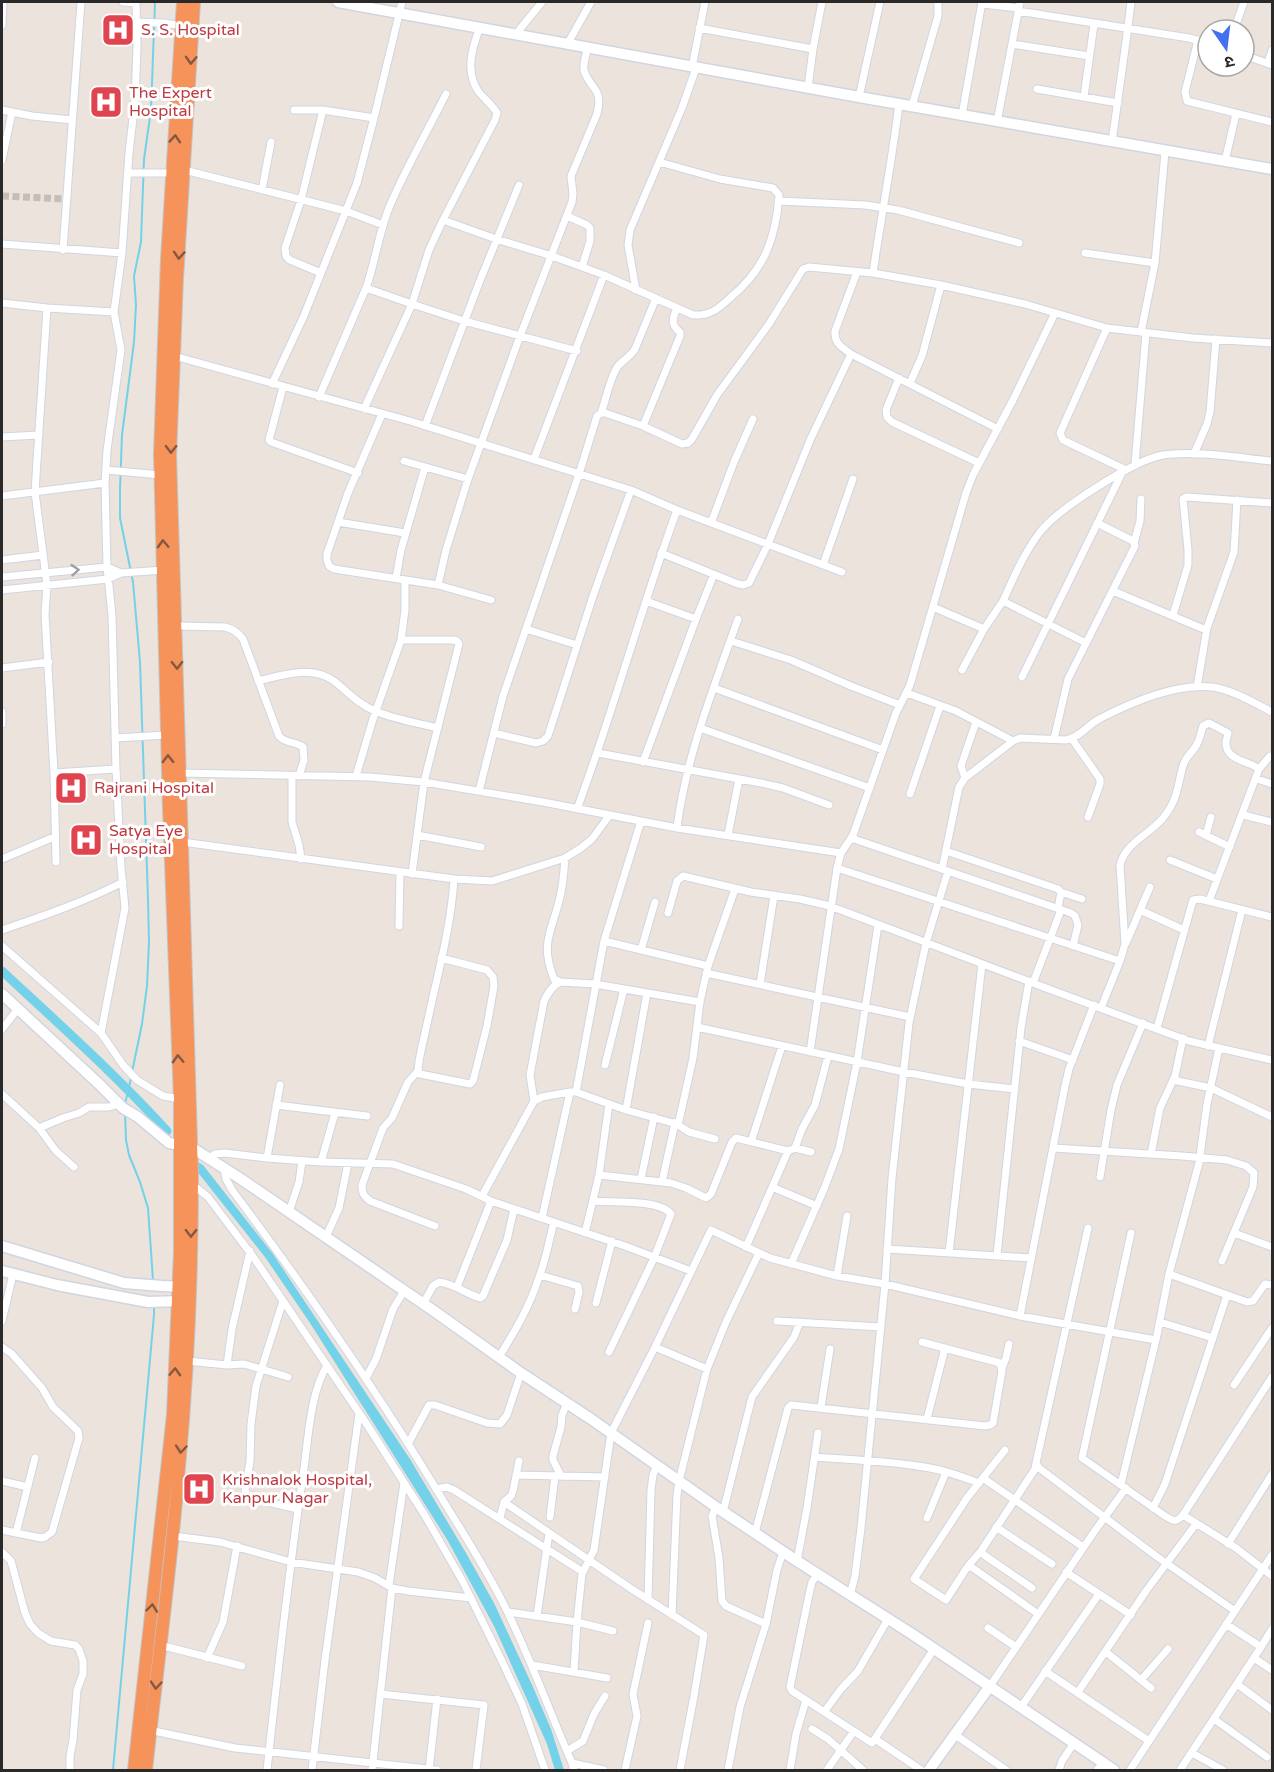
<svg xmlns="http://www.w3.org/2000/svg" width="1274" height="1772" font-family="'Varela Round','Noto Sans Devanagari',sans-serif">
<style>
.water{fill:#73d2e9}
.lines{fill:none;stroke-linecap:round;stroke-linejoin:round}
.stream{stroke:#73d2e9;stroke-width:2}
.canal{stroke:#73d2e9;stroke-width:9}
.street-tunnel{stroke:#c4beb8;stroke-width:7;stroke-dasharray:7 3.5;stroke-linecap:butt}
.street-casing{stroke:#d1d5e2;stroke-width:9}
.secondary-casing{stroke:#d1d5e2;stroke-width:13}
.highway-casing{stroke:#c3c3c3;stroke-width:14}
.street{stroke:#fff;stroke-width:7}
.secondary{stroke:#fff;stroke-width:10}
.highway{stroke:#f6935b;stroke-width:12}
.oneway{stroke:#855940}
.oneway2{stroke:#9f9f9f}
.labels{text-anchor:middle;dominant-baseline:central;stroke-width:6;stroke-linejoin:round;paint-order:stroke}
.health-label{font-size:16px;fill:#be3a42;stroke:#fff;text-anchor:start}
</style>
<rect width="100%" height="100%" fill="#ebe3dc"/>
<path class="water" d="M196,1161L203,1165L273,1254L410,1459L466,1553L494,1603L533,1687L551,1729L564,1770H555L547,1744L494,1626L448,1541L310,1323L265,1257L196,1170Z"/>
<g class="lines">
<path class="stream" d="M132,1072L142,1024L147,986L149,942L148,899L140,662L133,582L120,518V489L122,435L134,342L136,305L134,276L141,242L144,159L151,110L155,2
M125,1104L131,1078
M125,1113L126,1140L129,1155L140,1182L148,1208L153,1280
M113,1770L154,1315V1304"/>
<path class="canal" d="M2,971C58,1023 115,1074 167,1131"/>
<path class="street-tunnel" d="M2,196L68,199"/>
<g class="street-casing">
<path id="street" d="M123,2L136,3
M982,4L1019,8
M1018,11L1189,38L1208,43
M136,22L164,23L182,26
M2,25L3,2
M699,28L813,49
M1234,30L1244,2
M516,34L542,2
M1198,40L1185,92L1187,101L1272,122
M568,43L591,2
M1012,44L1089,56
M1244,55L1272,65
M1268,63L1272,50
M692,67L705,2
M808,88L813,49L822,2
M1037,89L1118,103
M446,94C428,130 407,166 391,203C379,230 376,260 366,288L412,304L429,250L443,220L496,239L552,256L604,275L693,315C710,316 718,309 730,298C764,270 776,239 779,195L773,188L720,179L659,162
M859,97L880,2
M1084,97L1094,24
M912,106L938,16V2
M2,110L32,116L72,120
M294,110H323L374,118
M962,115L982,2
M997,122L1020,2
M1112,142L1128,27L1131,2
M2,160L12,112
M1225,161L1236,114
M128,173H173L184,170L346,211L383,225
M262,190L271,142
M779,201L865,205L898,210L1019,243
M567,216L587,225L590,228V241L582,267
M443,220L495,120L497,113C492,104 484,99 478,91C465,71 472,48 480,27
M2,244L122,253
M63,250L81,2
M1085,253L1155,263
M321,273L290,260L286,256L285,248L301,200L323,110
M873,273C881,217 892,161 899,104
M636,290L628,245L630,230L682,108L696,68
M2,303L47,308L114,312
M47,308L35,492L47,585L45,614L54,773L56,862
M1107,328L1060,433L1063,440L1126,470
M1141,332L1193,338L1272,343
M851,354C842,347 834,344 835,331L857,272
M174,356L410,421L631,490L677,510L842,572
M899,378L886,410L887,417L892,422L979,463
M910,383L922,356L941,285
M272,384L303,318L357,183L374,118L402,2
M283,387L269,440L271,442L358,473
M319,397L366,288
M364,409L412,304L464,321L577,351
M601,413C606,400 610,377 618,366C623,360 631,356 635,349L656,298
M382,414L348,493L327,554V560L329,566L334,569L438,585L491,600
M425,426L479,283L519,185
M643,426L680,336V332C670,325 673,317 677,308
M2,437L39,435
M1194,454L1207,424L1210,412L1216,339
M534,459L604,275
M404,461L468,479
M1135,464L1146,333
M106,470L161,475
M2,496L105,483
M338,522L405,533
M711,523L734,462L753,419
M1134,543L1140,521L1141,499
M661,553L738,584L743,585L749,583L768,544L811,438L851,354L998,429
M2,560L43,555
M823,565L853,479
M2,577L107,567L121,573
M396,578L401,550L425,467
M438,585L446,550L468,479L520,336L572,202L573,194L571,176L597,114C604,87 589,89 584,70C583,63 586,54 588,47
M2,590L108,579L121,573L164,570
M1113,591L1206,630
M646,601L696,619
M1003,601C1014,577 1024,553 1040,532C1058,509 1134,460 1163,455C1194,450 1240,458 1272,461
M933,607L984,629
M1173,615L1188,565V550L1183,499L1187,497L1272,503
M177,626L225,627C233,629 238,632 243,639L279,736C286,744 295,741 303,747L304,760L299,776
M526,629L577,645
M401,640H453L457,641L459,644L424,782L412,874
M731,641L791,660L851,686L900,705
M2,668L49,662
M962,670L984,629L1003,601L1086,643
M1022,677L1121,475
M258,681C282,675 311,665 334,681C348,692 358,704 375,711C394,719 417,723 438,728
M1197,687L1207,628L1234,552L1237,500
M714,688L883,750
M907,693L956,711L1013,741
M2,712V724
M700,728L870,788
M494,733L536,743L543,741L548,736L593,596L631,490
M115,738L167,735
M1054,739L1068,679L1135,546L1133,541L1097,523
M1072,739L1100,779V784L1088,817
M598,753L761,783L783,788L829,805
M643,762L696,619L714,574
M1259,769L1270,756H1272
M54,773L116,769
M180,773L370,777L424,782L543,802L677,828L841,853
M292,776V822L299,845L301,859
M356,776L373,719L401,640L405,610V580
M965,778L961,766L976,722
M1257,779L1272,784
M479,791L503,696L579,474L597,416L601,413H605L643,426L682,444L688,443L692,439L717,395L769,324L803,269L809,267L873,273L941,285L1025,304L1107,328L1141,332L1155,263L1165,152
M910,794L940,706
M577,809C614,710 641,608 677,510
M1243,815L1272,822
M677,828C686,756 714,687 738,619
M1199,832L1230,847
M417,835L481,847
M728,835L739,779
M1206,835L1211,817
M851,838L1071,913L1075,916L1078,925L1073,946
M182,842L454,879L492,881L565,858L581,848L592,839L609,816
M946,851L1058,889L1061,892L1058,909
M2,859L54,837
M1170,860L1217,879
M837,868L1120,961L1101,1008
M942,869L959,787L965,778L1013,741L1020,738L1066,740C1081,737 1088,724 1101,718C1132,702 1177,683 1212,687C1233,690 1254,703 1272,712
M1061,892L1082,899
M1140,910L1184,930
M668,913L677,881L683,876L751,892L800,899L830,906L1046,988L1189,1041L1272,1060
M399,926L400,872
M2,930C43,916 84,902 123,882
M604,941L708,966
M1126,943L1150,887
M2,946L101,1033L123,1065L137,1080L163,1096L180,1099
M641,950L655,902
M441,958L487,970L493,977L494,986L487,1026L473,1081L470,1084L420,1074L418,1070C419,1055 424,1039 427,1024C437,976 451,928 454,879
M1120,961L1125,944L1120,865C1126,842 1149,835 1163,818C1179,799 1177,784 1184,763C1187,755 1194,751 1197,744C1200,739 1201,732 1203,726L1209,723L1228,733C1228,736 1226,739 1226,742C1225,761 1250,761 1259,769L1209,901
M706,973L910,1017
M560,982L554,979C540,944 551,933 559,901C563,887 564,872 565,858
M1033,983L1061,910
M760,984L774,896
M697,1027L904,1072L968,1084L1015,1089
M1157,1028L1193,900L1200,899L1272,917
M2,1029L18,1009
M101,1033L125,908L121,867L116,769L112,615L107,567L105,483L107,450L121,350L114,312L122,253L129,153L135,101L137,47L136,2
M1019,1041L1073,1060
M1208,1046L1242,910
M810,1052L837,868L841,853L853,835L896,713L910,685L966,493L973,475L1013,400L1055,313
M605,1065L624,989
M418,1071L408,1082L392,1118L383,1128L362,1185C362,1194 364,1196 370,1201L435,1226
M1173,1080L1211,1088L1272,1117
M576,1092L604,941L641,821
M2,1094L39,1128L56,1151L74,1167
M534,1101L530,1075L544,1001C548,993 552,986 560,982L595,984L700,1002
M276,1105L367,1116
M626,1110L647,993
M39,1128L63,1118L79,1113L89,1107H109L119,1104
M751,1142L782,1046
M795,1148L802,1129L815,1105L828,1056
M1053,1148L1182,1156L1227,1160L1246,1166L1254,1173L1253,1187L1222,1261
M1151,1154L1160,1108L1175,1076L1183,1038
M209,1158L215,1154L225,1153L267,1158L321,1162L393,1164L466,1189L491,1201L625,1246L691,1271
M267,1158L280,1085
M321,1162L335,1113
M224,1169L226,1179L232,1190C304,1286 372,1384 435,1487C458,1526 484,1564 504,1605C530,1656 549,1711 572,1763L574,1770
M599,1175L671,1183L686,1188L706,1198L711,1194L732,1142L736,1138L788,1151L795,1148L811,1152
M1100,1177L1111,1110L1117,1085L1143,1023
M641,1179L654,1117
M662,1182L675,1123L689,1132L715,1139
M772,1187L817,1206
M192,1188H197L208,1197L254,1258L366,1423L424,1514L462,1580L500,1657L522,1704L545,1770
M482,1196L534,1101L542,1097L570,1092
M593,1201C613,1203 659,1199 671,1214L654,1258L609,1352
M289,1212L299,1182L302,1161
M542,1218L570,1092H576L626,1110L673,1123L679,1121L693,1058L700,1002L708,966L735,889
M1088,1228L1036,1463L1039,1468L1156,1556L1235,1611
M585,1233L599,1175L609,1104
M1131,1233L1082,1458L1165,1516C1173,1521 1176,1523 1183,1515L1272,1377
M1234,1233L1272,1247
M326,1237L339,1208L348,1163
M746,1247L788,1151
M887,1249L1031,1258
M949,1253L982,964
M997,1255L1021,1028L1029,981
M791,1264L824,1189L839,1149L857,1062L878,925
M1169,1274L1247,1302L1253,1301L1265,1284L1272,1285
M540,1275L578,1286L579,1292L575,1309
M837,1276L847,1216
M457,1287L491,1201
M283,1301L256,1386L251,1424L250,1461L245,1491L247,1494L272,1503L298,1509
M596,1303L612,1241
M423,1304L433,1286L439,1282C455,1284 466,1294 480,1298L483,1296L507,1240L514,1209
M1020,1316L1065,1086L1069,1069L1094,1005
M2,1321L13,1274
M777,1321L881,1327
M1160,1322L1213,1338
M2,1347L12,1354L42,1388L53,1407L78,1431L79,1438L52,1532L45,1537L41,1538L2,1530
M655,1347L707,1369
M499,1357C515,1331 530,1306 539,1277C546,1260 549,1240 554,1222
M187,1361L227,1365L244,1364L288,1377
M227,1365L232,1329L250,1251
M1002,1368L1006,1358L1009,1344
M366,1378L376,1359L393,1309L404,1291
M1234,1385L1272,1328
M821,1407L830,1349
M927,1419L945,1348
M408,1444L429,1405H435L487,1423L500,1424L507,1415L521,1373
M1005,1450L967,1498L914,1579L946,1600L966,1569L970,1566L1038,1614
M815,1457C853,1460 892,1461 930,1468C947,1471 963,1477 979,1483
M516,1475L605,1477
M561,1476L553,1460V1456L561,1427L562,1415L567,1403
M983,1478L1083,1547
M2,1481L28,1487
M1121,1484L1156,1340L1169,1274L1199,1163L1207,1104L1219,1048
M436,1489L447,1487L454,1490L583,1572
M504,1502L630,1588L704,1635L694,1696L680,1770
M716,1507L712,1516L719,1558L722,1601L726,1606L766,1624
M1153,1508L1165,1484L1227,1295
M723,1512L752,1397L794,1337L800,1322
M1183,1515L1236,1548L1272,1576
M550,1517L555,1476
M500,1518L504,1502L511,1496L513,1491L519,1461
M927,1518L946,1472
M996,1527L1052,1564
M16,1533L35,1458
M755,1533L788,1408L791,1405L985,1426L990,1425L993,1423L1002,1371L1000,1363L922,1342
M173,1536L220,1542L291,1562L358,1572L375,1578L392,1588L408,1591L471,1598
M1228,1544L1272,1474
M2,1552L11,1561L25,1613L30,1624L38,1633L51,1641L75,1645L79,1649L83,1661V1674L77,1690L73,1740L70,1756V1770
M797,1561L807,1508L818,1433
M968,1566L981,1551
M1066,1572L1131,1615
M818,1574L812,1582L810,1590L790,1687L792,1691L872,1743L934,1649
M389,1585L404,1483
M1032,1588L984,1555L981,1551L1035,1469L1036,1463
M850,1595L855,1576L861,1528L885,1284L892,1178L909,1023L926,943L948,871
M648,1600L651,1490L653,1475L657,1465
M508,1612L577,1622L613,1631
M672,1615L677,1495L679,1481L707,1369L726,1322L759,1253
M537,1616L549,1533
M988,1628L1016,1647
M160,1645L242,1666
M1261,1647L1272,1629
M1106,1652L1151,1688
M207,1658L223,1622L237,1546
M1254,1658L1272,1670
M532,1665L607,1678
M1045,1671L1149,1741
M574,1672L577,1622L582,1574L594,1550L611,1433L655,1347L711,1230L770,1258L837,1276L885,1284L1020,1316L1156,1340
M1141,1680L1168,1649
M1237,1684L1272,1710
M990,1686L1094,1532L1126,1488
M1078,1692L1146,1591L1196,1524
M380,1694L484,1705L476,1770
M1021,1707L1099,1594
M824,1712L841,1689L858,1671L888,1619
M1214,1719L1267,1757
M812,1729L828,1739L863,1770
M149,1730L235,1748L437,1770
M954,1734L1006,1770
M875,1739L921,1770
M567,1751L583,1741L594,1714L605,1696
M1192,1753L1223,1770
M572,1763L604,1770
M267,1770C278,1669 289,1568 304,1468C308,1439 311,1390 327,1366
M312,1770L325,1660L359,1414
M372,1770L392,1588
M429,1770L437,1699
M625,1770L637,1716L633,1694L648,1623
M728,1770L740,1707L766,1624L777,1570L783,1552
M790,1770L796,1734L806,1700
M827,1770L854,1731
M1059,1770L1062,1761L1074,1743
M1097,1770L1103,1763
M1130,1770L1272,1555
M1180,1770L1261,1647L1226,1624"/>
</g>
<g class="secondary-casing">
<path id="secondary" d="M338,2L859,97L1272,169
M2,994L99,1084L123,1108L138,1117L169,1143L191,1147L241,1179L434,1311L521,1373L591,1419L716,1507L797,1561L912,1634L1114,1770
M2,1246L124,1283L162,1286L185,1287
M2,1271L57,1285L148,1302L184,1301
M929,1770L990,1686"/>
</g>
<g class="highway-casing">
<path id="highway" d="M134,1770L173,1415L180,1252V1099L169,809L160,454L167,259L183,2
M146,1770C157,1669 171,1568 179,1467C188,1370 192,1272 192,1175L170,456L177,278L194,2"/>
</g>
<use href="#street" class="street"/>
<use href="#secondary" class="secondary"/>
<use href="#highway" class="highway"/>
</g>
<defs><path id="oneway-chevron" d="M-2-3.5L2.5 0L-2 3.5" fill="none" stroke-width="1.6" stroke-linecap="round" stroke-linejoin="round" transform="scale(1.5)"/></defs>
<g class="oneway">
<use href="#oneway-chevron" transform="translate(191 60) rotate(93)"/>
<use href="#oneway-chevron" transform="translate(175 139) rotate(-86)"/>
<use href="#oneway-chevron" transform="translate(179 255) rotate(94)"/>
<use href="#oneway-chevron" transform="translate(171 449) rotate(91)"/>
<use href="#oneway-chevron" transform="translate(163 544) rotate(-92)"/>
<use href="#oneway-chevron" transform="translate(177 665) rotate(89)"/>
<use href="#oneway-chevron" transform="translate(168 759) rotate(-91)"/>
<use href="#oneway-chevron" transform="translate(178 1059) rotate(-92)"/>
<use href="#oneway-chevron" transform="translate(191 1233) rotate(91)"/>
<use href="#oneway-chevron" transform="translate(175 1372) rotate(-87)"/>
<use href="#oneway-chevron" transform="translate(181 1449) rotate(95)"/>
<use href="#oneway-chevron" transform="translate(152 1608) rotate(-83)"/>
<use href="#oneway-chevron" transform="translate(156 1685) rotate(95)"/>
</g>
<use class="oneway2" href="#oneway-chevron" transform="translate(75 570) rotate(-5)"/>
<defs>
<g id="hospital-square" transform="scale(1.725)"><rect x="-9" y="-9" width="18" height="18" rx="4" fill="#e0444e" stroke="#fff"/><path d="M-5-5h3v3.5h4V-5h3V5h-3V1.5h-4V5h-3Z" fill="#fff"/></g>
</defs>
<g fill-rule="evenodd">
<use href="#hospital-square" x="118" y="30"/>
<use href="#hospital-square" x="106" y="102"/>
<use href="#hospital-square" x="71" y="788"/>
<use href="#hospital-square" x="86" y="840"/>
<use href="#hospital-square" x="199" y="1489"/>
</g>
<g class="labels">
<g class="health-label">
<text x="141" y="30">S. S. Hospital</text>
<text x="129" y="93">The Expert<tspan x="129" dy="18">Hospital</tspan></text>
<text x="94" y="788">Rajrani Hospital</text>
<text x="109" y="831">Satya Eye<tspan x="109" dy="18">Hospital</tspan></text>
<text x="222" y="1480">Krishnalok Hospital,<tspan x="222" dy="18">Kanpur Nagar</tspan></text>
</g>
</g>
<rect width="1274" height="1772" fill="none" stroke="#292929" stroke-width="6"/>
<g transform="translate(1226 48) rotate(166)"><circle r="28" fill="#ffffff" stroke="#a9a9a9" stroke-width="1.5"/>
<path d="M0-4.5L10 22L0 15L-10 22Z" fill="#4370f1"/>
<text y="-9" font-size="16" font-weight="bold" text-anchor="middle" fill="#292929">उ</text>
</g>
</svg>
